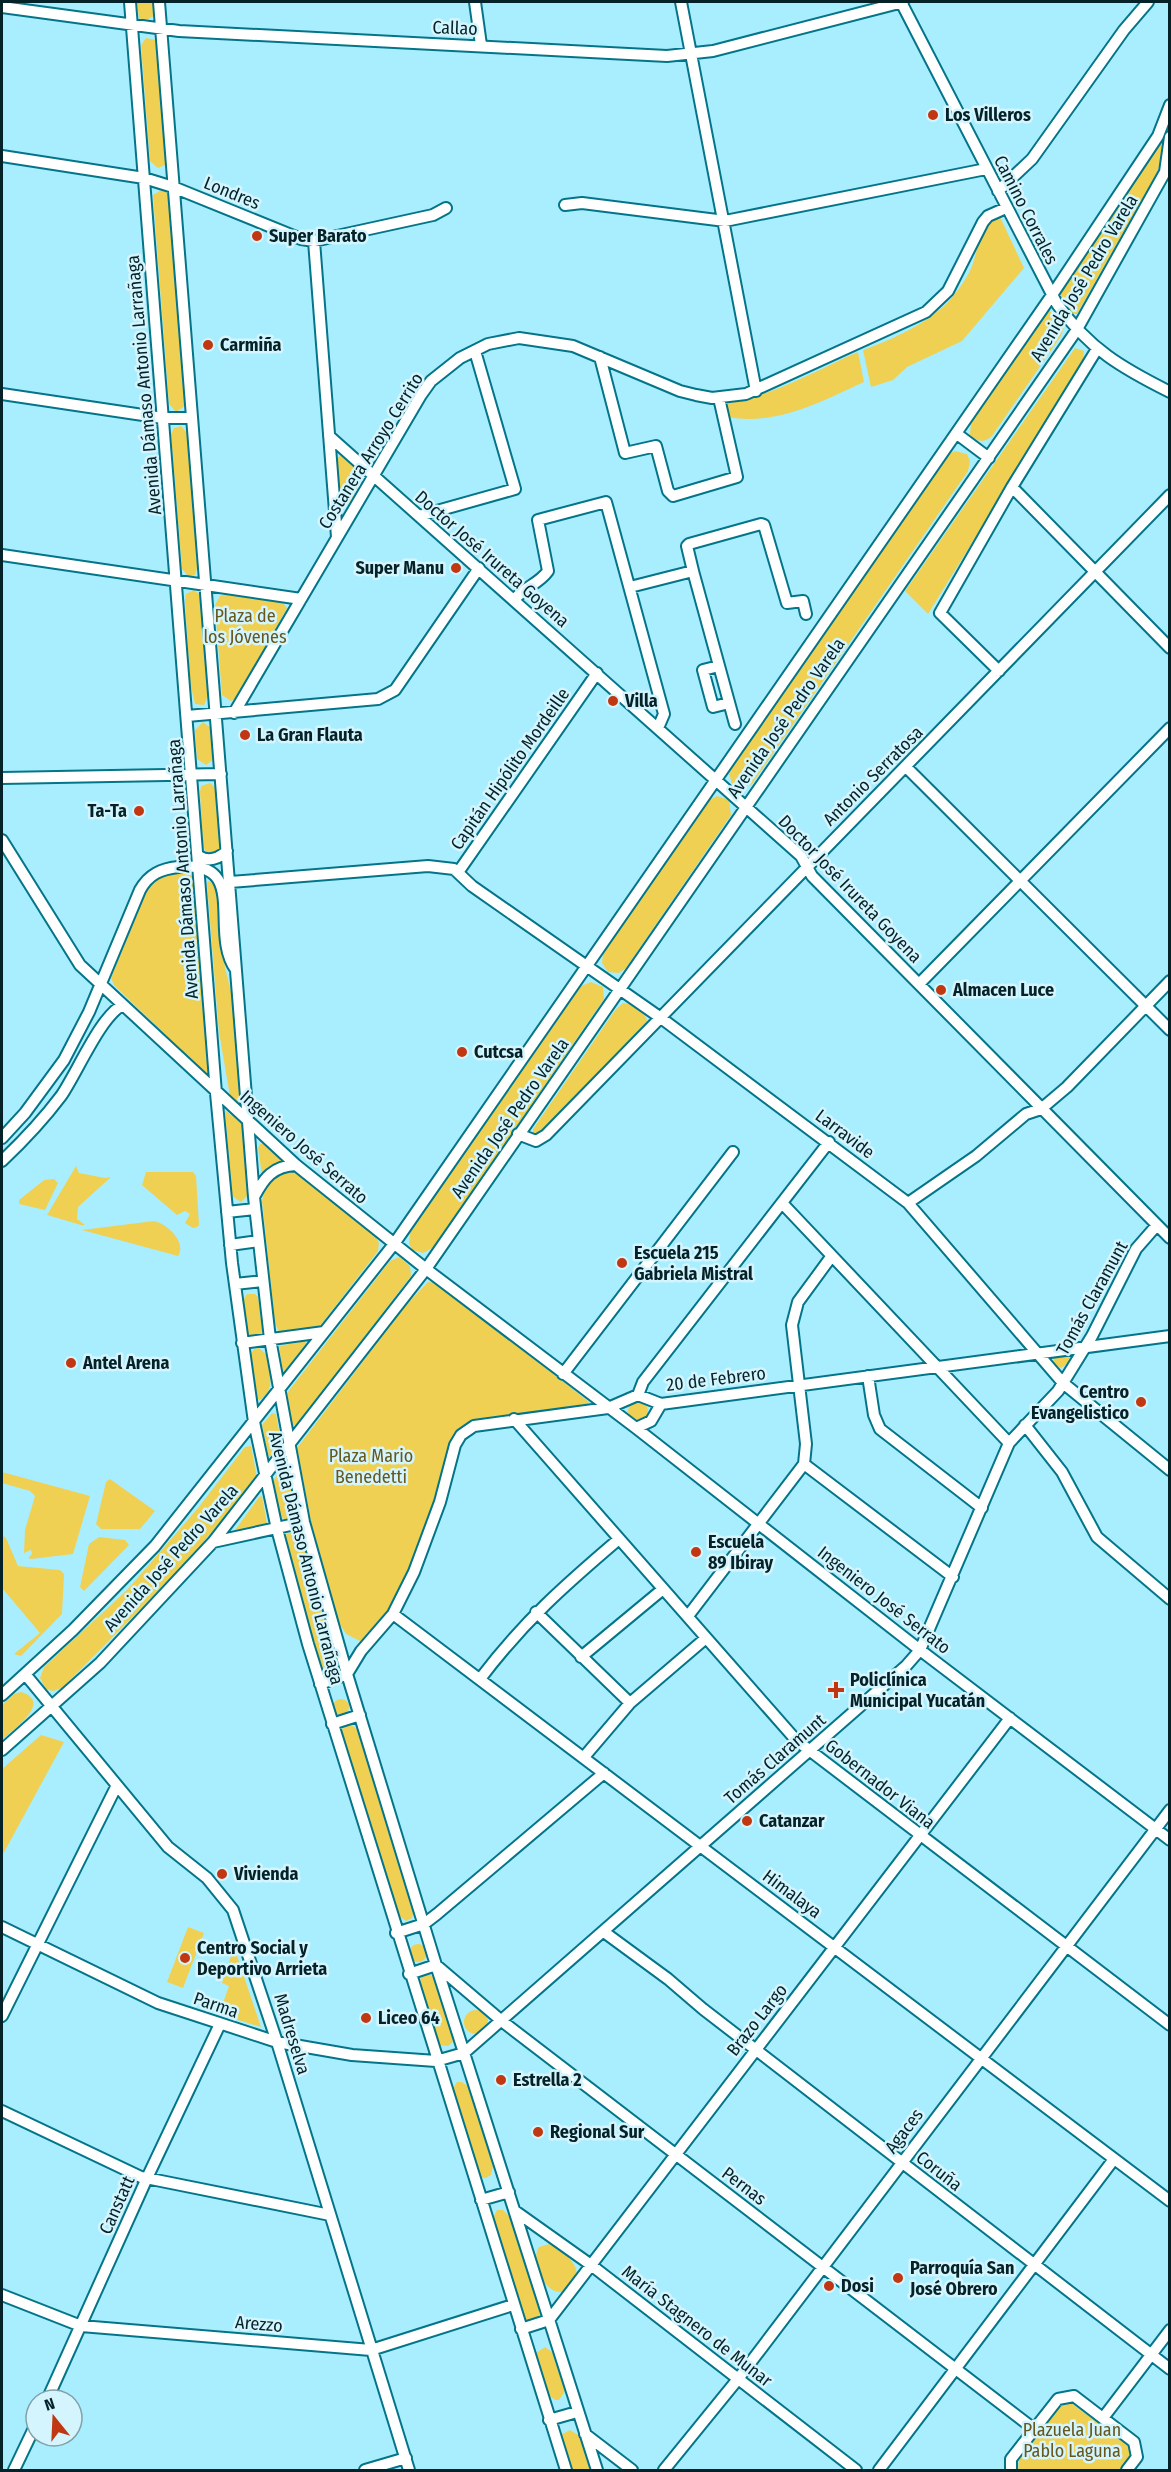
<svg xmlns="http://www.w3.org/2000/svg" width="1171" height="2472" font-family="'Fira Sans Condensed',sans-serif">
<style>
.green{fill:#efd053}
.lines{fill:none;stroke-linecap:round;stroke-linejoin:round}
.minor-casing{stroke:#047588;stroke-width:14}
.minor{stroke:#fff;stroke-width:10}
.poi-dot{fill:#c13711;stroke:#d4f5fd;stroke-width:2}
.labels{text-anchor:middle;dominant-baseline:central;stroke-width:5;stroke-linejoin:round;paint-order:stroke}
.street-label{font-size:18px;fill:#052228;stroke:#d4f5fd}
.poi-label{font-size:18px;font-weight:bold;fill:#052228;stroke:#d4f5fd;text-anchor:start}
.park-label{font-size:18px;fill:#66571d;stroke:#d4f5fd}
</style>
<rect width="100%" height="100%" fill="#a9eeff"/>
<path class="green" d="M137,2H154V16L144,21L139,18Z
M146,38L156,40L158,45L167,158L165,165L158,168L150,161L141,45Z
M1168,119L1165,147L1156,175L1077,314H1069L1058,299V292Z
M163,189L170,196L186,405L176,412L169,404L153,195Z
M1000,217L1024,268L962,341L907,367L893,380L871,387L863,350C893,339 925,325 948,302C957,292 969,276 973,263C978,248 982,223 1000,217Z
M1049,310L1064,327L1061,336L992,436C985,443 977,442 970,435L971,421Z
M1075,348L1084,351L1083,363L928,614L905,591Z
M858,352L864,382C820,402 777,426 727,417L724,403C773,397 814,371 858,352Z
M181,426L189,435L199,561L195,575L188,576L182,569L171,434L174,428Z
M955,451L967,454L970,461L968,471L752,784L740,789L733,786L729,774L734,763L938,468L947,455Z
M342,455L364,474L350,502L345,505L339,503L335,459Z
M194,590L200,595L209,693L204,705L195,704L190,682L185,600L186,594Z
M229,593L282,602L287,608L236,699L231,701L222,695L215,605L220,596Z
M203,722L211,728L214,759L206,765L197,759L195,730Z
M210,783L217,789L220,848L219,852L207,854L203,846L200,792L201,786Z
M717,796L729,800L731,815L626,968L619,973L608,972L602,963L603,954L709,800Z
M188,872L194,878L208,1076L114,985L111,978L149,885L161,876Z
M209,881L215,886L219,894L225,968L233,999L241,1100L239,1103L230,1096L219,1032L207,883Z
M591,982L603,987L604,999L434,1247L423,1253L413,1250L409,1244L410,1233L581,986Z
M623,1003C633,1004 645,1011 647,1021L643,1027L540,1134L533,1135V1129L616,1009Z
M225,1110L243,1125L249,1194L241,1202L232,1196Z
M260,1144H266L285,1162L262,1175L258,1148Z
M76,1166L79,1173L105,1178L111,1177L78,1207L77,1219L85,1225H81L47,1215Z
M146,1172H193L196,1176L199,1225L197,1227L193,1228L185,1223L190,1214L185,1211L177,1215L142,1185Z
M284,1172H294L301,1176L376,1237L379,1243L378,1251L320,1326L285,1333L279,1332L275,1323L262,1201L265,1186Z
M44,1180L54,1179L58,1183L45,1210L19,1204V1200Z
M154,1221C168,1224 187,1243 178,1256L82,1230Z
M399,1257L410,1266L411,1276L297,1425L292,1426L287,1393L390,1261Z
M428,1282L437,1283L589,1402L584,1407L470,1423L462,1427L453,1439L418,1552L390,1612L364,1643L346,1634L335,1616L313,1532L297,1448L406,1305Z
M247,1294H255L258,1297L263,1336L247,1338L242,1302Z
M305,1341L306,1344L283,1373L279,1346Z
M259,1348L266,1354C269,1371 277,1388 260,1400L256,1398L249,1357L254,1349Z
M1065,1355L1071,1358L1070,1362L1061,1368L1053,1364L1054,1358Z
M628 1411a10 10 0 1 1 20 0a10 10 0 1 1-20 0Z
M272,1413L276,1414L281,1442L269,1458L262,1425Z
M251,1446L257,1478L184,1565L62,1688L53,1691L46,1689L40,1678L44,1667L127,1590L198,1508L245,1447Z
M280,1470L288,1472L296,1512L293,1519L287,1521L279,1515L272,1483Z
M2,1472L90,1496L73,1554L31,1559L28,1558L32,1554L31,1550L24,1553L25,1530L35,1496L30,1491L2,1483Z
M110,1479L155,1511L140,1529H101L96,1524L106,1482Z
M262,1496L267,1524L233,1533L259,1497Z
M298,1530L301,1532L336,1660V1665L331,1671L320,1667L284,1535Z
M2,1535L6,1538L18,1566L60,1570L64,1574L62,1614L21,1656L14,1654L40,1633L2,1588Z
M99,1537L125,1540L129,1545L84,1591L80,1587L89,1544Z
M21,1692C54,1702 12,1730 2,1740V1705L14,1694Z
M333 1707a8 8 0 1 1 16 0a8 8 0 1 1-16 0Z
M350,1724L357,1729L414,1909L412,1918L406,1921L398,1915L341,1733L343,1727Z
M41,1735L64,1742L2,1856V1769Z
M188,1927L204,1933L183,1988L167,1982Z
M409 1953a9 9 0 1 1 18 0a9 9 0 1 1-18 0Z
M234,1947L261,2027L219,2014L229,1986L222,1983Z
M429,1974L435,1978L453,2036L454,2041L448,2046L438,2045L419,1982L422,1976Z
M464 2022a12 12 0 1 1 24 0a12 12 0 1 1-24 0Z
M457,2082H462L469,2087L493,2166L491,2175L486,2178L480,2177L452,2090Z
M497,2210H503L509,2216L539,2309V2315L532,2322L523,2318L492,2220Z
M549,2244C570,2255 593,2276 561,2292C544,2293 530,2261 539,2247Z
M545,2347L552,2352L565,2391L559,2400H555L547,2394L536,2359V2353Z
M1068,2401L1130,2446L1132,2456L1121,2470H1018L1019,2458L1062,2402Z
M570,2430L580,2436L590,2470H570L560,2435Z"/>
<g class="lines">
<g class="minor-casing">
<path id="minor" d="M130,2L216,1093L232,1263L254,1422L277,1529L308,1644L566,2470
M159,2L254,1197L270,1339L304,1522L347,1674L436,1965L597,2470
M475,2L481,45
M681,2L756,391
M901,2L1057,304C1089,349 1122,368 1170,392
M2,7L179,31L667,56L713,51L903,2
M2,156L144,178L173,187L301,239L314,241L433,215L446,208
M998,191L1032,159L1124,30L1148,2
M565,205L582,203L725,221L986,169
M314,241L337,537
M600,357L625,453L656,446L668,491L673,496L737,477L719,398
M2,394L163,418H192
M957,434L989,458
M329,436L801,856L812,876L1170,1238
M1012,487L1170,648
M419,516L515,489L475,351
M2,555L301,599
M693,571L735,724
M630,587L693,571L687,546L689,544L761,524L764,525L787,603L803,601L806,614
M514,600C524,587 539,584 548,571L538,520L606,502L664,714L658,728
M719,666L703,670L713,707L729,703
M999,671L940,613L1012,487L1097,349
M234,713L421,395L431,381L460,358L488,344L519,338L573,346L680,391L696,395L712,398L746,394L926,312L948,291L983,222L988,216L1006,208
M187,716L378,699L395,690L479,568
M906,767L1170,1030
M2,778L221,774
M2,840L80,965L296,1165L426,1269L636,1428L920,1650L1170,1840
M199,856C209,863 219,858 227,851
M459,871L597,673
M230,882L428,866L454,869L472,886L661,1018L908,1203L1063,1383L1170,1470
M919,984L1170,728
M518,1134L536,1141L546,1135L1170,495
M2,1138L25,1113L64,1060L89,1012L140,890C149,874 161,869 178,867C251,859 208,932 236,970
M2,1161C23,1141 43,1120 61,1096C77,1073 101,1015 123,1005
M254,1197C264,1178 273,1166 296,1165
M782,1203L1009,1443
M908,1203L976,1156L1026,1114L1041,1109L1067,1087L1170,981
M227,1212L255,1209
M230,1245L259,1241
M235,1284L263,1281
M242,1343L324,1332
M563,1374L733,1152
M868,1376L874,1415L880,1429L982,1508
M638,1395L643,1382L829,1142
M514,1419L796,1740L1170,2025
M1025,1425L1062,1472L1097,1537L1170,1599
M636,1428L651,1421L661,1404
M804,1464L806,1444L792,1325L798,1302L831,1257
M804,1464L953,1577
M213,1542L304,1522
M536,1612L630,1703
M393,1614L1170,2201
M688,1616L804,1464
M581,1657L663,1589
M25,1674L168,1847L207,1878L233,1910L277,2042L409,2470
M480,1679C524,1621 565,1585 619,1539
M320,1684L347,1674L361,1651L393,1614L414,1572L440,1502L455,1445L461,1435L474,1426L608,1408L638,1395L661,1404L1170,1336
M2,1695L73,1630L155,1546L394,1244L1052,295L1158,136L1170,105
M332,1724L360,1715
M2,1750L100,1663L213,1542L426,1269L1076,331L1165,172L1170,137
M584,1757L630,1703L706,1638
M2,1927L158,2003L277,2042L352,2055L436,2061L464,2053L906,1666L920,1650L1009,1443L1058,1391L1092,1336L1136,1249L1157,1225
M604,1932L668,1979L703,2009L1170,2369
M396,1933L424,1924L437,1914L604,1773
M409,1974L436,1965L503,2022L1034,2429
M2,2016L116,1787
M2,2111L141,2177L330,2215
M481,2200L509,2192
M515,2211L591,2265L856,2470
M2,2295L81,2326L371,2350L513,2305
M521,2329L549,2320L1010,1718
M47,2400L147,2178L220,2024
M1103,2418L1170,2330
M549,2420L577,2412
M585,2434L632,2470
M14,2470L36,2424
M365,2470L406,2458
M664,2470L738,2379L1170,1810
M879,2470L1114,2159
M1011,2470V2459L1058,2399L1074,2396L1134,2442L1137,2457L1127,2470"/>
</g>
<use href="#minor" class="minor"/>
</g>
<g class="poi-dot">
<circle cx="933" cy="115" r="6"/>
<circle cx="257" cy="236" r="6"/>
<circle cx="208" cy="345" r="6"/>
<circle cx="456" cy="568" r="6"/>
<circle cx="613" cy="701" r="6"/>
<circle cx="245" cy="735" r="6"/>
<circle cx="139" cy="811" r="6"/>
<circle cx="941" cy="990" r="6"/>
<circle cx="462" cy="1052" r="6"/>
<circle cx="622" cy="1263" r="6"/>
<circle cx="71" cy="1363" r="6"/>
<circle cx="1141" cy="1402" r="6"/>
<circle cx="696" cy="1552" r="6"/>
<path d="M833 1681h6v6h6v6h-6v6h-6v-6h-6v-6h6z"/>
<circle cx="747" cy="1821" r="6"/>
<circle cx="222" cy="1874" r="6"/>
<circle cx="185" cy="1958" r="6"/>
<circle cx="366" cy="2018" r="6"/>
<circle cx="501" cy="2080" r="6"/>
<circle cx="538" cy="2132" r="6"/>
<circle cx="898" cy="2278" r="6"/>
<circle cx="829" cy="2286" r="6"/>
</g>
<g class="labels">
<g class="street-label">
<text transform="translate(455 28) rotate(2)">Callao</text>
<text transform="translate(232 193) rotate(22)">Londres</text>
<text transform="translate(1026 210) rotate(63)">Camino Corrales</text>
<text transform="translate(1084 278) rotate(-59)">Avenida José Pedro Varela</text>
<text transform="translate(144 385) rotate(-95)">Avenida Dámaso Antonio Larrañaga</text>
<text transform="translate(371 451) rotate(-58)">Costanera Arroyo Cerrito</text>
<text transform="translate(492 559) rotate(41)">Doctor José Irureta Goyena</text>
<text transform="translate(786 718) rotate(-55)">Avenida José Pedro Varela</text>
<text transform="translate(510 769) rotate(-55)">Capitán Hipólito Mordeille</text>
<text transform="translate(873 776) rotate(-45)">Antonio Serratosa</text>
<text transform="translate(183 869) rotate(-94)">Avenida Dámaso Antonio Larrañaga</text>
<text transform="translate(850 889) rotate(46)">Doctor José Irureta Goyena</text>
<text transform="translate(510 1118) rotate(-55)">Avenida José Pedro Varela</text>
<text transform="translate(845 1134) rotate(37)">Larravide</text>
<text transform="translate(304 1147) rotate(41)">Ingeniero José Serrato</text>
<text transform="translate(1092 1298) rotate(-61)">Tomás Claramunt</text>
<text transform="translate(716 1379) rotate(-7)">20 de Febrero</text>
<text transform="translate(171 1558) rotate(-48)">Avenida José Pedro Varela</text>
<text transform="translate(306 1558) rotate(76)">Avenida Dámaso Antonio Larrañaga</text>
<text transform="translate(884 1600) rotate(38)">Ingeniero José Serrato</text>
<text transform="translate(775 1759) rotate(-41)">Tomás Claramunt</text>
<text transform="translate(880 1784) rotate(38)">Gobernador Viana</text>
<text transform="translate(792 1894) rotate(37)">Himalaya</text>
<text transform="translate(216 2005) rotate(19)">Parma</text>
<text transform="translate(757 2020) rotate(-52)">Brazo Largo</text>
<text transform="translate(292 2034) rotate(73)">Madreselva</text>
<text transform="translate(904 2131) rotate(-53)">Agaces</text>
<text transform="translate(939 2171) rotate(38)">Coruña</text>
<text transform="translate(744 2186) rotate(37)">Pernas</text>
<text transform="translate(117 2205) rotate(-66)">Canstatt</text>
<text transform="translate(259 2324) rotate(5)">Arezzo</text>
<text transform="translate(697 2326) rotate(38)">María Stagnero de Munar</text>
</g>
<g class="poi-label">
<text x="945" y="115">Los Villeros</text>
<text x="269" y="236">Super Barato</text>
<text x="220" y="345">Carmiña</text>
<text x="444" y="568" text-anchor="end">Super Manu</text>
<text x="625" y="701">Villa</text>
<text x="257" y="735">La Gran Flauta</text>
<text x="127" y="811" text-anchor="end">Ta-Ta</text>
<text x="953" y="990">Almacen Luce</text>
<text x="474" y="1052">Cutcsa</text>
<text x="634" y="1253">Escuela 215<tspan x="634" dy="21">Gabriela Mistral</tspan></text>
<text x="83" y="1363">Antel Arena</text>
<text x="1129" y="1392" text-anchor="end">Centro<tspan x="1129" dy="21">Evangelistico</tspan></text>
<text x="708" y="1542">Escuela<tspan x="708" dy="21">89 Ibiray</tspan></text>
<text x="850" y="1680">Policlínica<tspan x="850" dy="21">Municipal Yucatán</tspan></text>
<text x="759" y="1821">Catanzar</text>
<text x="234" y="1874">Vivienda</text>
<text x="197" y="1948">Centro Social y<tspan x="197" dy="21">Deportivo Arrieta</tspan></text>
<text x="378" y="2018">Liceo 64</text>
<text x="513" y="2080">Estrella 2</text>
<text x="550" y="2132">Regional Sur</text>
<text x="910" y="2268">Parroquía San<tspan x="910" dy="21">José Obrero</tspan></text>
<text x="841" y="2286">Dosi</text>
</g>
<g class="park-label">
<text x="245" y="616">Plaza de<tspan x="245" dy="21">los Jóvenes</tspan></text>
<text x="371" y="1456">Plaza Mario<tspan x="371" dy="21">Benedetti</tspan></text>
<text x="1072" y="2430">Plazuela Juan<tspan x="1072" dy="21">Pablo Laguna</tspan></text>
</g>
</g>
<rect width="1171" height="2472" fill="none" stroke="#052228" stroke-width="6"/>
<g transform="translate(54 2418) rotate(342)"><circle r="28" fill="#d4f5fd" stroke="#81a1a8" stroke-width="1.5"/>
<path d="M0-4.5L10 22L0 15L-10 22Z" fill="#c13711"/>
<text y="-9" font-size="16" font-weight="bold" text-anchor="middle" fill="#052228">N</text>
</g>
</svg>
